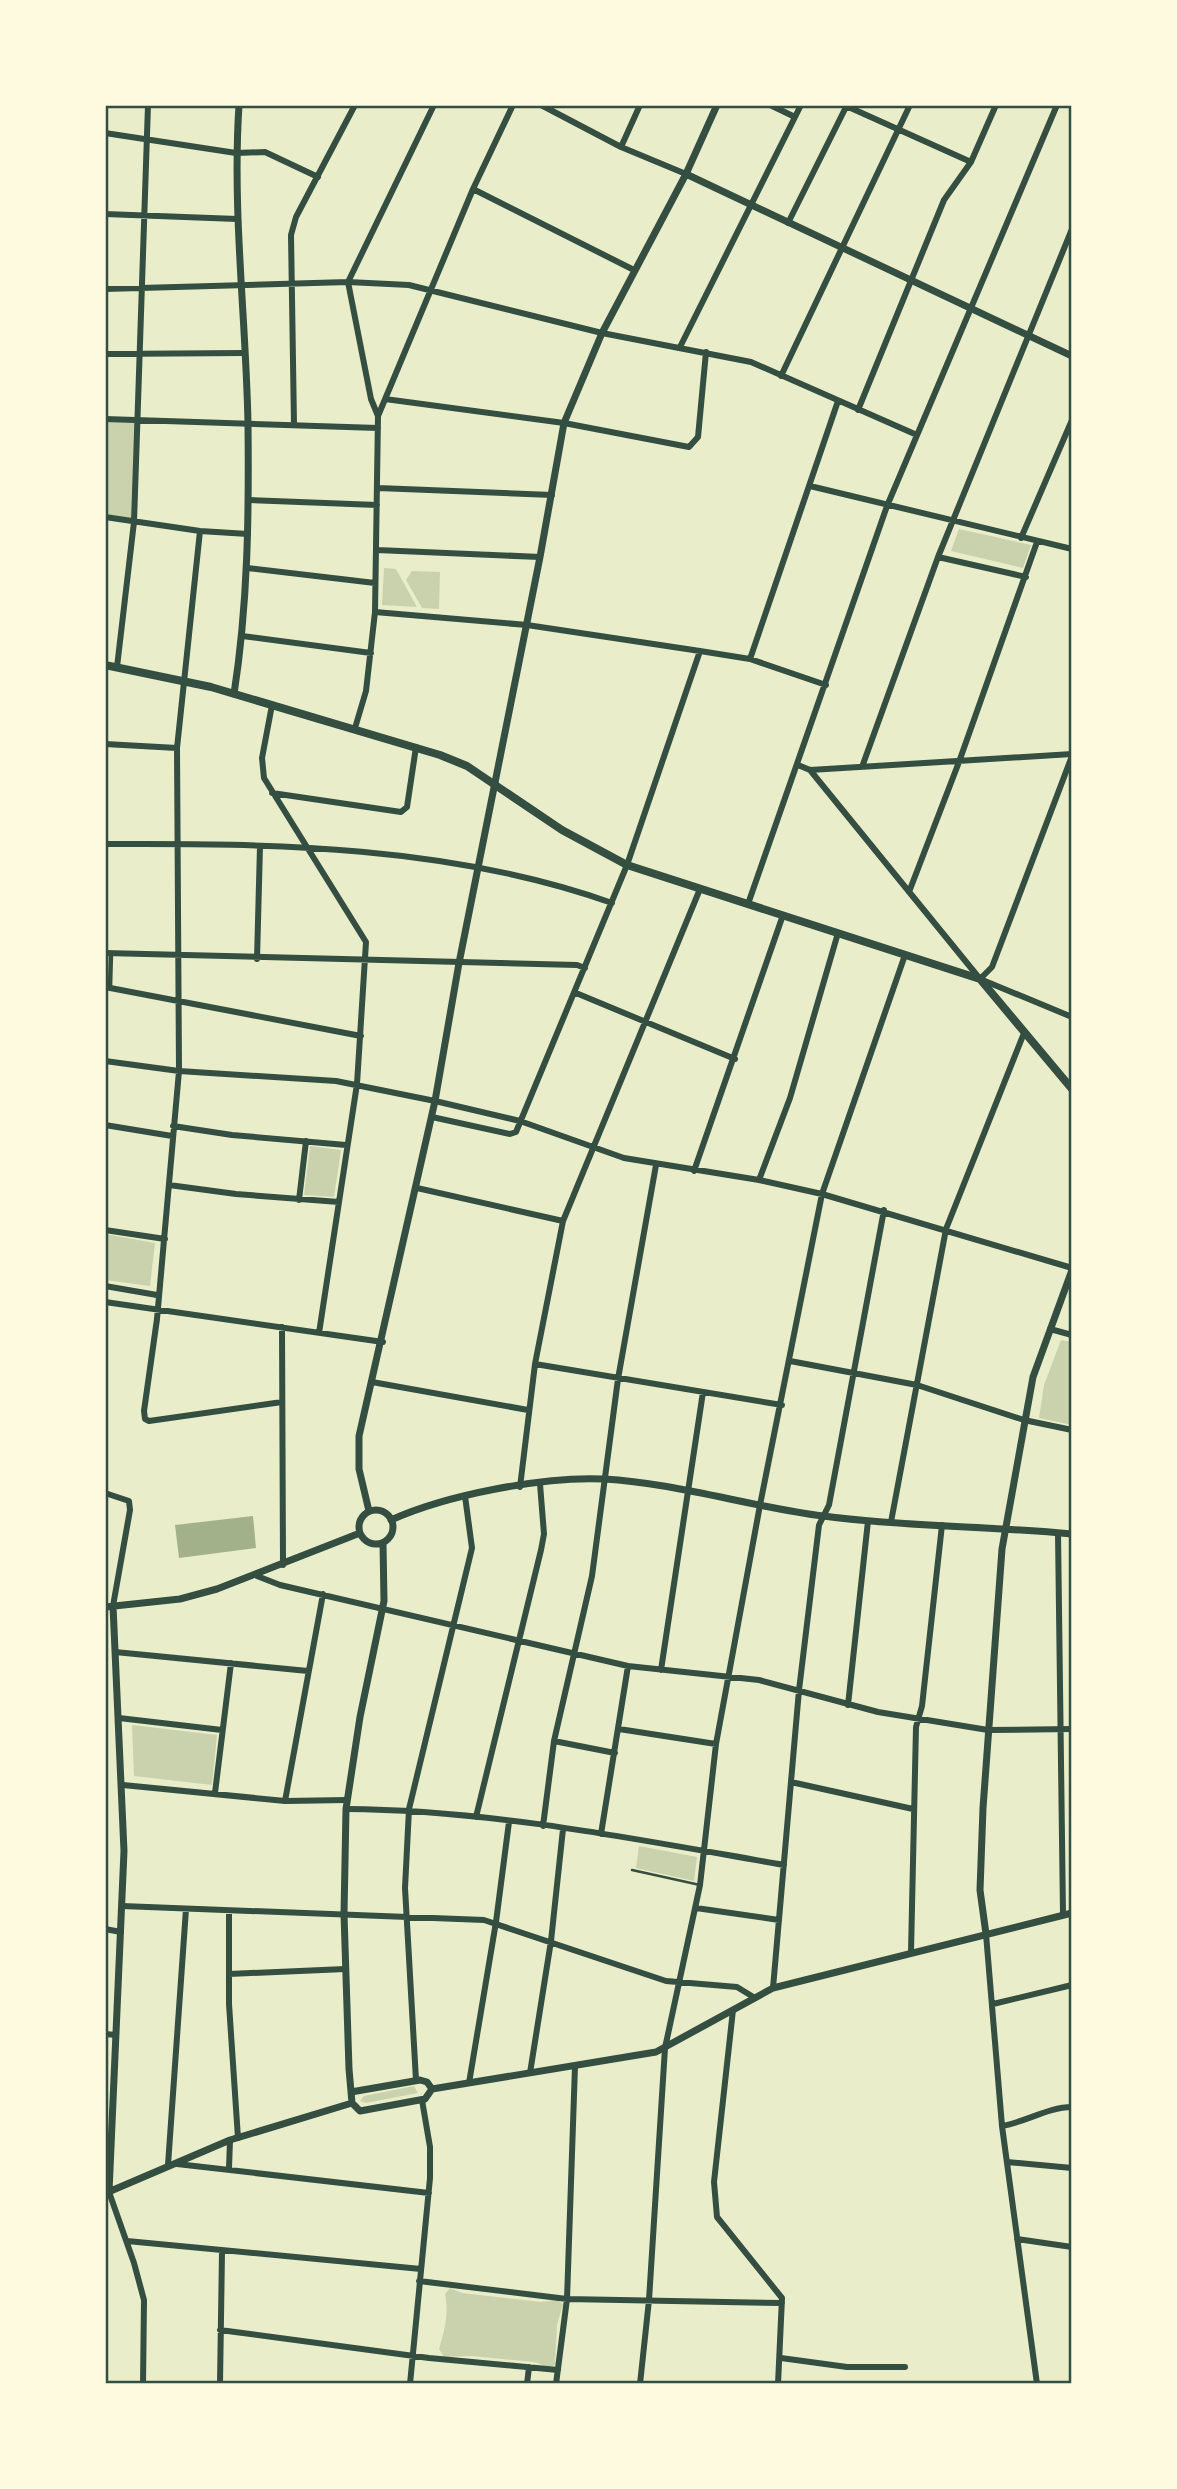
<svg xmlns="http://www.w3.org/2000/svg" width="1177" height="2489" font-family="Manrope,sans-serif">
<style>
.green{fill:#cad2ad}
.water{fill:#a3b18a}
.lines{fill:none;stroke-linecap:round;stroke-linejoin:round}
.service{stroke:#344e41;stroke-width:2.5}
.pedestrian{stroke:#344e41;stroke-width:4.5}
.minor{stroke:#344e41;stroke-width:6}
.tertiary{stroke:#344e41;stroke-width:7}
.secondary{stroke:#344e41;stroke-width:8}
.neatline{fill:none;stroke:#344e41;stroke-width:2.5}
</style>
<rect width="100%" height="100%" fill="#e9edc9"/>
<path class="green" d="M105,419L139,420L134,522L105,517Z
M959,529L1031,545L1023,568L951,551Z
M384,568L396,569L417,607L382,605Z
M412,571L440,572L439,609L422,608L406,580Z
M310,1146L341,1150L334,1197L304,1195Z
M105,1234L155,1243L150,1286L105,1280Z
M1061,1340L1072,1342V1425L1039,1418L1044,1385Z
M132,1725L217,1735L212,1785L134,1776Z
M639,1846L697,1857L694,1881L636,1868Z
M414,2086L418,2093L366,2103L360,2101L364,2096Z
M450,2288L462,2293L541,2302L557,2300L563,2304L557,2325L555,2365L549,2367L534,2362L471,2356L444,2357L439,2349C445,2329 449,2313 445,2294Z"/>
<path class="water" d="M253,1516L256,1548L179,1558L175,1525Z"/>
<g class="lines">
<path class="service" d="M632,1870L700,1885"/>
<path class="pedestrian" d="M110,988L111,953"/>
<path class="minor" d="M541,105L621,147L686,174
M770,105L795,117
M844,105L971,162
M105,133L236,153L265,152L318,177
M621,147L640,105
M473,189L634,270
M105,214L237,219
M788,223L847,105
M105,289L348,282L409,285L602,333L751,362L917,435
M680,347L801,105
M105,354L244,353
M781,376L910,105
M385,399L564,423L689,447L698,437L706,352
M858,410L944,200L971,162L996,105
M378,416L371,399L348,282L434,105
M105,419L378,428
M294,424L291,235L296,217L355,105
M810,486L1072,549
M378,488L552,495
M248,500L377,505
M105,517L200,531L248,534
M200,531L177,748L179,1071L157,1319L144,1411L145,1419L149,1421L282,1402
M1021,538L1072,420
M377,550L540,557
M938,557L1026,577
M247,568L375,583
M375,612L527,625L700,651L750,659L826,685
M242,636L371,653
M750,659L838,401
M117,667L134,522L148,105
M272,705L262,758L264,778L366,942L357,1084L319,1333
M355,728L366,691L375,612L378,416L473,189L513,105
M105,744L177,748
M798,765L810,770L1072,754
M862,767L938,557L1072,229
M810,770L980,979L1072,1017
M272,793L401,812L407,807L416,747
M105,844C272,843 453,846 612,903
M909,892L959,762L1037,542
M748,904L887,506L1057,105
M105,953L577,965L585,968
M257,959L260,846
M980,979L992,967L1072,756
M105,987L361,1036
M576,993L735,1059
M105,1061L179,1071L336,1081L435,1101L520,1121L624,1158L759,1180L822,1194L1072,1268
M432,1117L510,1134L516,1132L627,865L700,651
M105,1125L172,1136
M173,1126L232,1135L346,1145
M694,1171L783,915
M759,1180L790,1098L838,933
M169,1185L236,1194L339,1202
M417,1188L563,1221
M299,1200L306,1141
M105,1230L165,1239
M105,1286L157,1295
M105,1302L383,1342
M282,1327L283,1565
M1050,1329L1072,1335
M790,1361L917,1385L1024,1420L1072,1430
M535,1364L782,1405
M372,1382L528,1410
M520,1487L535,1364L563,1221L700,889
M105,1493L129,1501L130,1510L113,1606
M891,1522L946,1229L1024,1033
M1058,1533L1063,1915
M257,1576L280,1585L628,1666L759,1680L878,1712L988,1730L1072,1729
M115,1652L308,1671
M661,1670L703,1392
M848,1705L868,1521
M119,1718L222,1730
M619,1729L716,1744
M554,1741L615,1753
M791,1782L913,1809
M123,1785L285,1801L347,1800
M215,1793L231,1663
M285,1801L323,1594
M346,1809C493,1810 640,1840 784,1865
M476,1817L541,1550L544,1534L540,1484
M543,1826L554,1741L592,1576L618,1379L656,1165
M601,1834L628,1666
M122,1906L484,1920L666,1981L737,1987L755,1998
M696,1908L779,1920
M229,1911V2004L238,2138
M105,1929L121,1932
M986,1934L1002,2126L1037,2384
M911,1952L916,1727L922,1706L942,1525
M229,1974L345,1969
M773,1988L799,1690L819,1525L829,1505L884,1210
M993,2004L1072,1985
M733,2010L714,2182L717,2217L782,2298L778,2384
M105,2034L116,2035
M530,2073L551,1941L563,1829
M416,2080L405,1888L409,1809L472,1548L465,1496
M469,2083L496,1922L509,1822
M1002,2126C1026,2122 1048,2107 1072,2107
M1007,2162L1072,2168
M177,2164L429,2193
M168,2165L186,1909
M229,2168L230,2140
M109,2192L134,2263L144,2300L143,2384
M1017,2239L1072,2247
M127,2241L421,2269
M419,2281L567,2299L782,2303
M220,2330L429,2358L558,2370
M781,2358L847,2367H905
M220,2384L222,2252
M410,2384L430,2178V2147L422,2100
M527,2384L529,2367
M556,2384L567,2299L575,2066
M640,2384L649,2300L665,2048L700,1885L716,1744L760,1505L822,1194L905,955"/>
<path class="tertiary" d="M686,174L1072,356
M234,694C248,604 249,514 248,424C246,317 232,212 239,105
M359 1527a17 17 0 1 1 34 0a17 17 0 1 1-34 0Z
M369,1511L359,1469V1436L435,1101L459,963L540,557L564,423L602,333L686,174L717,105
M391,1520C446,1495 544,1476 604,1479C676,1483 751,1507 823,1516C906,1527 989,1526 1072,1534
M383,1543L384,1601L360,1717L346,1809L344,1914L349,2069L352,2103L360,2111L425,2099L432,2089
M105,1607L180,1599L217,1589L360,1533
M986,1934L980,1890L983,1808L1002,1549L1033,1377L1072,1270
M432,2089L656,2052L773,1988L1072,1913
M351,2092L420,2080L427,2082L432,2089
M109,2192L124,1851L113,1606
M106,2193L230,2140L352,2103"/>
<path class="secondary" d="M105,665L211,687L440,755L467,766L562,830L627,865L980,979L1072,1089"/>
</g>
<rect width="1177" height="2489" fill="none" stroke="#fefae0" stroke-width="214"/>
<rect x="107" y="107" width="963" height="2275" class="neatline"/>
</svg>
